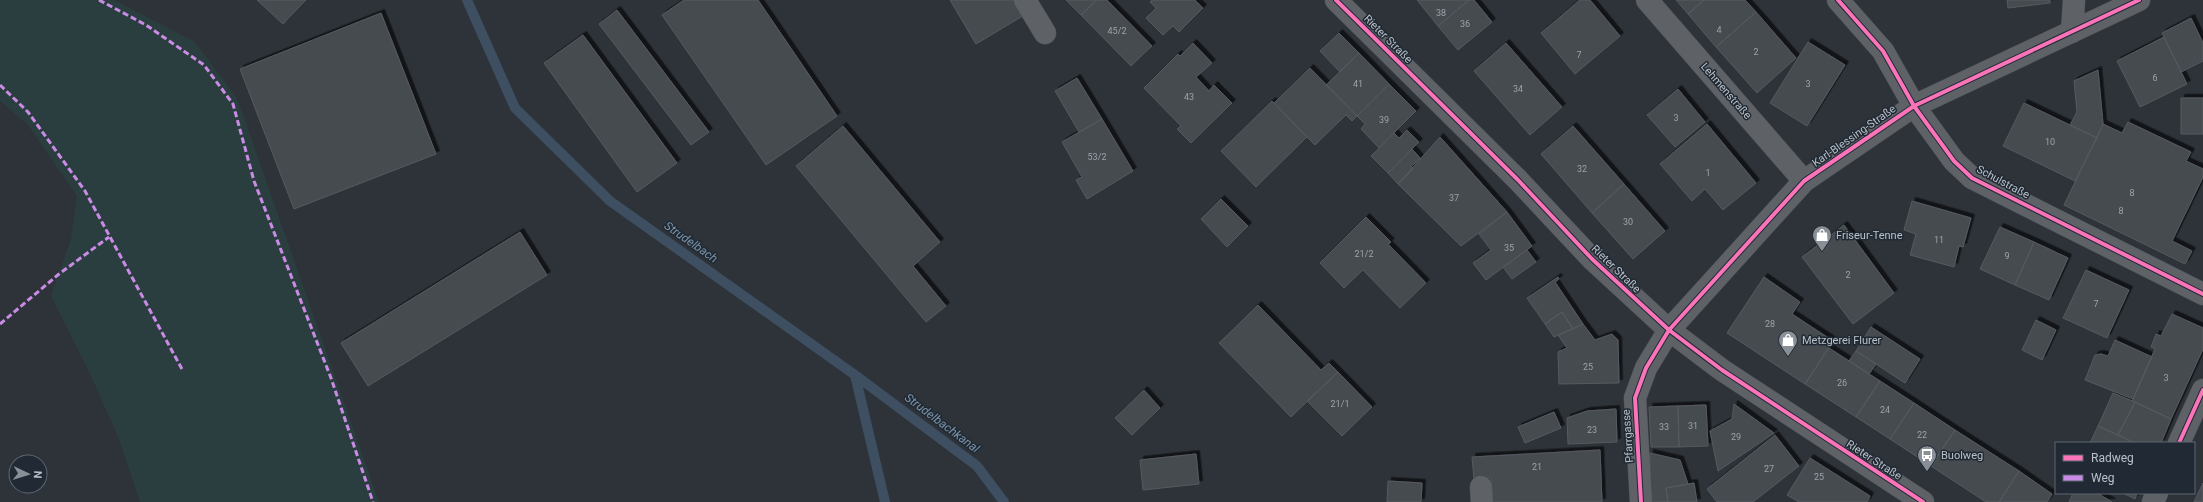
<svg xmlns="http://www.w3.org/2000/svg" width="2203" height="502" font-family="Roboto,sans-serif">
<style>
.green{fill:#2b3e3f}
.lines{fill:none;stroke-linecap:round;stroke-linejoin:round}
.stream{stroke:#3e4f61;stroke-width:10}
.building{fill:#454b50;stroke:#565a61;filter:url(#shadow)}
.minor-casing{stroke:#4b4f54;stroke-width:23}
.minor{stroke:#5e6267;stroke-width:22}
.quiet{stroke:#ca8be6;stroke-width:3;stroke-dasharray:6 3;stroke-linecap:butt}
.cycleway-casing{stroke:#212a34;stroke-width:6}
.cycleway{stroke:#fb73b8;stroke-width:4}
.labels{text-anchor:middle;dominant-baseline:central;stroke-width:3;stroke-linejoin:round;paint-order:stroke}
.number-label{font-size:9px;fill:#9ca3ab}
.street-label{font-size:11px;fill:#b9c0c9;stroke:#212a34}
.poi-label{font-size:11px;fill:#b9c0c9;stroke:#212a34;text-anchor:start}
.water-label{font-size:12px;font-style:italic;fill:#7c93a9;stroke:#212a34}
</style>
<defs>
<filter id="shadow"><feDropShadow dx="3.5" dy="-3.5" stdDeviation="0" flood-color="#0009"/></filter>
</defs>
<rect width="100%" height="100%" fill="#2d3339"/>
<path class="green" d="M0,0H114L195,42L237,98L379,502H140L119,439L91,376L51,296L71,239L77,196L28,125L0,101Z"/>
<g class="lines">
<path class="stream" d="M467,0L515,108L610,201L855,375L977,466L1004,502
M855,375L885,502"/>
</g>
<path class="building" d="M257,0H306L283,24Z
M684,0H758L837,116L766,165L662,15Z
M950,0H1017L1026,14L976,44Z
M1066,0H1097L1081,15Z
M1097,0H1107L1152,46L1131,66L1081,15Z
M1152,0H1195L1203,8L1179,32L1173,26L1163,35L1146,18L1156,8L1150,2Z
M1417,0H1469L1438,26Z
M1469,0H1474L1492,22L1458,50L1438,26Z
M1580,0H1590L1620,36L1575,74L1541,33Z
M1676,0H1704L1688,14Z
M1704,0H1745L1756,12L1716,47L1688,14Z
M2007,0H2050V3L2008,8Z
M617,10L709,132L691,145L599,24Z
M1756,12L1796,58L1757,93L1716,47Z
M381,13L436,154L294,209L240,69Z
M2191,18L2203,43V61L2181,72L2162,33Z
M1339,33L1359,53L1340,72L1320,51Z
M583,35L677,163L637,192L544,63Z
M2164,37L2187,84L2140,107L2117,61Z
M1808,42L1845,65L1807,126L1770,103Z
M1193,43L1212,63L1196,77L1209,91L1214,85L1232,103L1191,143L1177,129L1181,126L1144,88L1178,54L1180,56Z
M1506,43L1562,107L1530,135L1474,71Z
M1359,53L1389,84L1357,116L1326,85Z
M1310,68L1357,116L1352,121L1346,115L1315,145L1274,103Z
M2098,70L2103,124L2097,138L2070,125L2077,112L2074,81Z
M1077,78L1102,119L1079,132L1055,91Z
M1389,84L1416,111L1379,148L1361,129L1365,124L1357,116Z
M1678,89L1705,122L1675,147L1647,115Z
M2181,98H2203V134H2181Z
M1272,101L1307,137L1256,187L1221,151Z
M2024,103L2097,138L2075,181L2003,146Z
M1102,119L1133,171L1087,199L1076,180L1082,177L1062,142Z
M2128,122L2191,152L2186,161L2203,169V177L2172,241L2192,251L2185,264L2064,205L2103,124L2122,133Z
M1707,124L1756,183L1723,210L1705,189L1692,201L1660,164Z
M843,126L940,242L913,266L946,306L926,322L796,166Z
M1573,126L1624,184L1592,213L1541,154Z
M1407,130L1419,142L1388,173L1371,156L1394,133L1399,138Z
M1440,137L1507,212L1461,246L1398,184Z
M1412,149L1420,158L1411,167L1413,169L1398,184L1388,173Z
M1624,184L1665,231L1633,259L1592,213Z
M1221,199L1248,226L1227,247L1201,219Z
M1912,201L1971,218L1963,247L1959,246L1954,267L1910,255L1916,234L1904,230Z
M1507,212L1532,246L1486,280L1473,263L1491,250L1479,234Z
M1366,217L1391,242L1388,244L1426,283L1400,308L1363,270L1344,288L1320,263Z
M1844,225L1894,293L1853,324L1802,257Z
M2000,227L2034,242L2015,285L1980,269Z
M520,232L547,275L368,386L341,343Z
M2034,242L2068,258L2049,300L2015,285Z
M1527,250L1536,262L1512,279L1503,267Z
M2086,270L2129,290L2107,338L2063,318Z
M1558,277L1559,279L1555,282L1583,324L1573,329L1562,312L1545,324L1527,298Z
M1764,277L1800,302L1792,314L1833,341L1805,384L1727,333Z
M1258,305L1321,370L1329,363L1338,372L1291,417L1219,343Z
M1562,312L1573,329L1554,337L1545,324Z
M2172,314L2203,328V349L2171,419L2132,401L2155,349L2151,347L2156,334L2161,336Z
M2036,320L2056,330L2042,360L2022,350Z
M1583,324L1595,340L1612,334L1618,340L1619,383L1559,384L1558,352L1567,348L1558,335Z
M1871,327L1920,359L1905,383L1856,351Z
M2115,340L2152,357L2133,399L2085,380L2095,355L2101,354L2108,356Z
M1829,348L1880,381L1856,417L1805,384Z
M1856,351L1876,364L1869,374L1849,361Z
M1338,372L1372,407L1342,436L1307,401Z
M1880,381L1914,403L1890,439L1856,417Z
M1144,390L1160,408L1132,435L1115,418Z
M2113,393L2135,402L2118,435L2098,426Z
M2135,402L2171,419L2161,443H2135L2118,435Z
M1914,403L1955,430L1931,466L1890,439Z
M1734,404L1774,433L1718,471L1710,431L1732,419Z
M1706,405L1708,446L1679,447L1678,406Z
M1678,406L1679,447H1651L1649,407Z
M1616,409L1617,442L1568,444L1567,418L1587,411Z
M1554,412L1561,428L1525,443L1518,427Z
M2098,426L2118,435L2135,443H2090Z
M1955,430L2019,471L1999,502H1986L1931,466Z
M1775,435L1799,466L1753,502H1717L1707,489Z
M1600,450L1602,502H1492L1491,478L1474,479L1472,457Z
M1650,453L1680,460L1688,484L1666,488L1668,502H1650Z
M1196,454L1199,484L1143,490L1140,460Z
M1810,458L1870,496L1867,502H1799L1787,495Z
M2019,471L2052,494L2047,502H1999Z
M1388,481L1422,483L1421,502H1387Z
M1694,483L1697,502H1668L1666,488Z
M2203,483V502H2194Z
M2073,493H2097L2112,502H2069Z
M2123,493H2137L2135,499Z"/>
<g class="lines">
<g class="minor-casing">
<path id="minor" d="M1025,0L1045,33
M1336,0L1518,180L1592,259L1669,330L1722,370L1923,502
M1647,0L1804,181
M1838,0L1883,51L1914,106L1954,161L1972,178L2203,294
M2072,32L2074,0
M2179,443L2203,390
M1481,487L1482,502
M1641,502L1635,398L1646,368L1669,330L1804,181L1914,106L2139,0
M2153,502L2157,493"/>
</g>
<use href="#minor" class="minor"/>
<path class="quiet" d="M99,0L146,25L204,65L233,104L254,181L331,378L373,502
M0,85L28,112L85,191L183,371
M0,324L59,274L109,237"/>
<g class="cycleway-casing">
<path id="cycleway" d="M1336,0L1518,180L1592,259L1669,330L1722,370L1923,502
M1838,0L1883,51L1914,106L1954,161L1972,178L2203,294
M2179,443L2203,390
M1641,502L1635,398L1646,368L1669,330L1804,181L1914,106L2139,0"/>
</g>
<use href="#cycleway" class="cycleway"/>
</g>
<defs>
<g id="shop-pin" transform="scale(1)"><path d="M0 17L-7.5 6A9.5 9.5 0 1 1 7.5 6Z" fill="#888f97" stroke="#212a34"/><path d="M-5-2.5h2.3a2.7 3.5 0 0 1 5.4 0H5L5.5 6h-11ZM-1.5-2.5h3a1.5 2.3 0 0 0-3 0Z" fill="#fff"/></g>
<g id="bus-pin" transform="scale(1)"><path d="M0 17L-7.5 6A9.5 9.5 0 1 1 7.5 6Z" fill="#888f97" stroke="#212a34"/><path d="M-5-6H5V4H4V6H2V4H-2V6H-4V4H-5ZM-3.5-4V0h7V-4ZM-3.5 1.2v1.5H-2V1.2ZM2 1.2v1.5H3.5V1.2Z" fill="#fff"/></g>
</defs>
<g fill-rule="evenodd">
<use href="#shop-pin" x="1822" y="235"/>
<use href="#shop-pin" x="1788" y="340"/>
<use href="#bus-pin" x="1927" y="455"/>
</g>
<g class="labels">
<g class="number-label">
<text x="1441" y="13">38</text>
<text x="1465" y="24">36</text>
<text x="1719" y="30">4</text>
<text x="1117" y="31">45/2</text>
<text x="1756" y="52">2</text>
<text x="1579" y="55">7</text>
<text x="2155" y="78">6</text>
<text x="1358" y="84">41</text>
<text x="1808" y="84">3</text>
<text x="1518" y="89">34</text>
<text x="1189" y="97">43</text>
<text x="1676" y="118">3</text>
<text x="1384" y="120">39</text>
<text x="2050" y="142">10</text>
<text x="1097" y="157">53/2</text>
<text x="1582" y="169">32</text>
<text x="1708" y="173">1</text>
<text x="2132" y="193">8</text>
<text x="1454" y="198">37</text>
<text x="2121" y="211">8</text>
<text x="1628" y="222">30</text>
<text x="1939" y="240">11</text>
<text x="1509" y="248">35</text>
<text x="1364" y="254">21/2</text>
<text x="2007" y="256">9</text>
<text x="1848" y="275">2</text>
<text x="2096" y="304">7</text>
<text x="1770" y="324">28</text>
<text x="1588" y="367">25</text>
<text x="2166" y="378">3</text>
<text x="1842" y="383">26</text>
<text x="1340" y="404">21/1</text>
<text x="1885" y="410">24</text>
<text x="1693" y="426">31</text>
<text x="1664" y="427">33</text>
<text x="1592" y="430">23</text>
<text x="1922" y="435">22</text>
<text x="1736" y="437">29</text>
<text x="1537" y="467">21</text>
<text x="1769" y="469">27</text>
<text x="1819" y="477">25</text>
</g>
<g class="street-label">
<text transform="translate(1388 39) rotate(45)">Rieter Straße</text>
<text transform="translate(1726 91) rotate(49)">Lehmenstraße</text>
<text transform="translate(1854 136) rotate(-35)">Karl-Blessing-Straße</text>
<text transform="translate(2003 182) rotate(28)">Schulstraße</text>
<text transform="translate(1616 269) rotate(44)">Rieter Straße</text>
<text transform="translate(1628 436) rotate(-94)">Pfarrgasse</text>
<text transform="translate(1874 460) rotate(33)">Rieter Straße</text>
</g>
<g class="poi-label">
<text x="1836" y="235">Friseur-Tenne</text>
<text x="1802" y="340">Metzgerei Flurer</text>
<text x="1941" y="455">Buolweg</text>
</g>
<g class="water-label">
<text transform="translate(691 242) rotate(35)">Strudelbach</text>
<text transform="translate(942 423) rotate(37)">Strudelbachkanal</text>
</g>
</g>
<rect x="2055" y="442" width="140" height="52" fill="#212a34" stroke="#5e6670"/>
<rect x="2063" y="455" width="20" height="6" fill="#fb73b8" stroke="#5e6670"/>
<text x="2091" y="462" font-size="12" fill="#b9c0c9">Radweg</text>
<rect x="2063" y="475" width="20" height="6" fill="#ca8be6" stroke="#5e6670"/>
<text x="2091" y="482" font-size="12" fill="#b9c0c9">Weg</text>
<g transform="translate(28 474) rotate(94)"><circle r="19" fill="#212a34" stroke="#5e6670"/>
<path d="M0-3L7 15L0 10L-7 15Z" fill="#888f97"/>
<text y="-6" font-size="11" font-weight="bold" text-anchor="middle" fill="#b9c0c9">N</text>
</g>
</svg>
